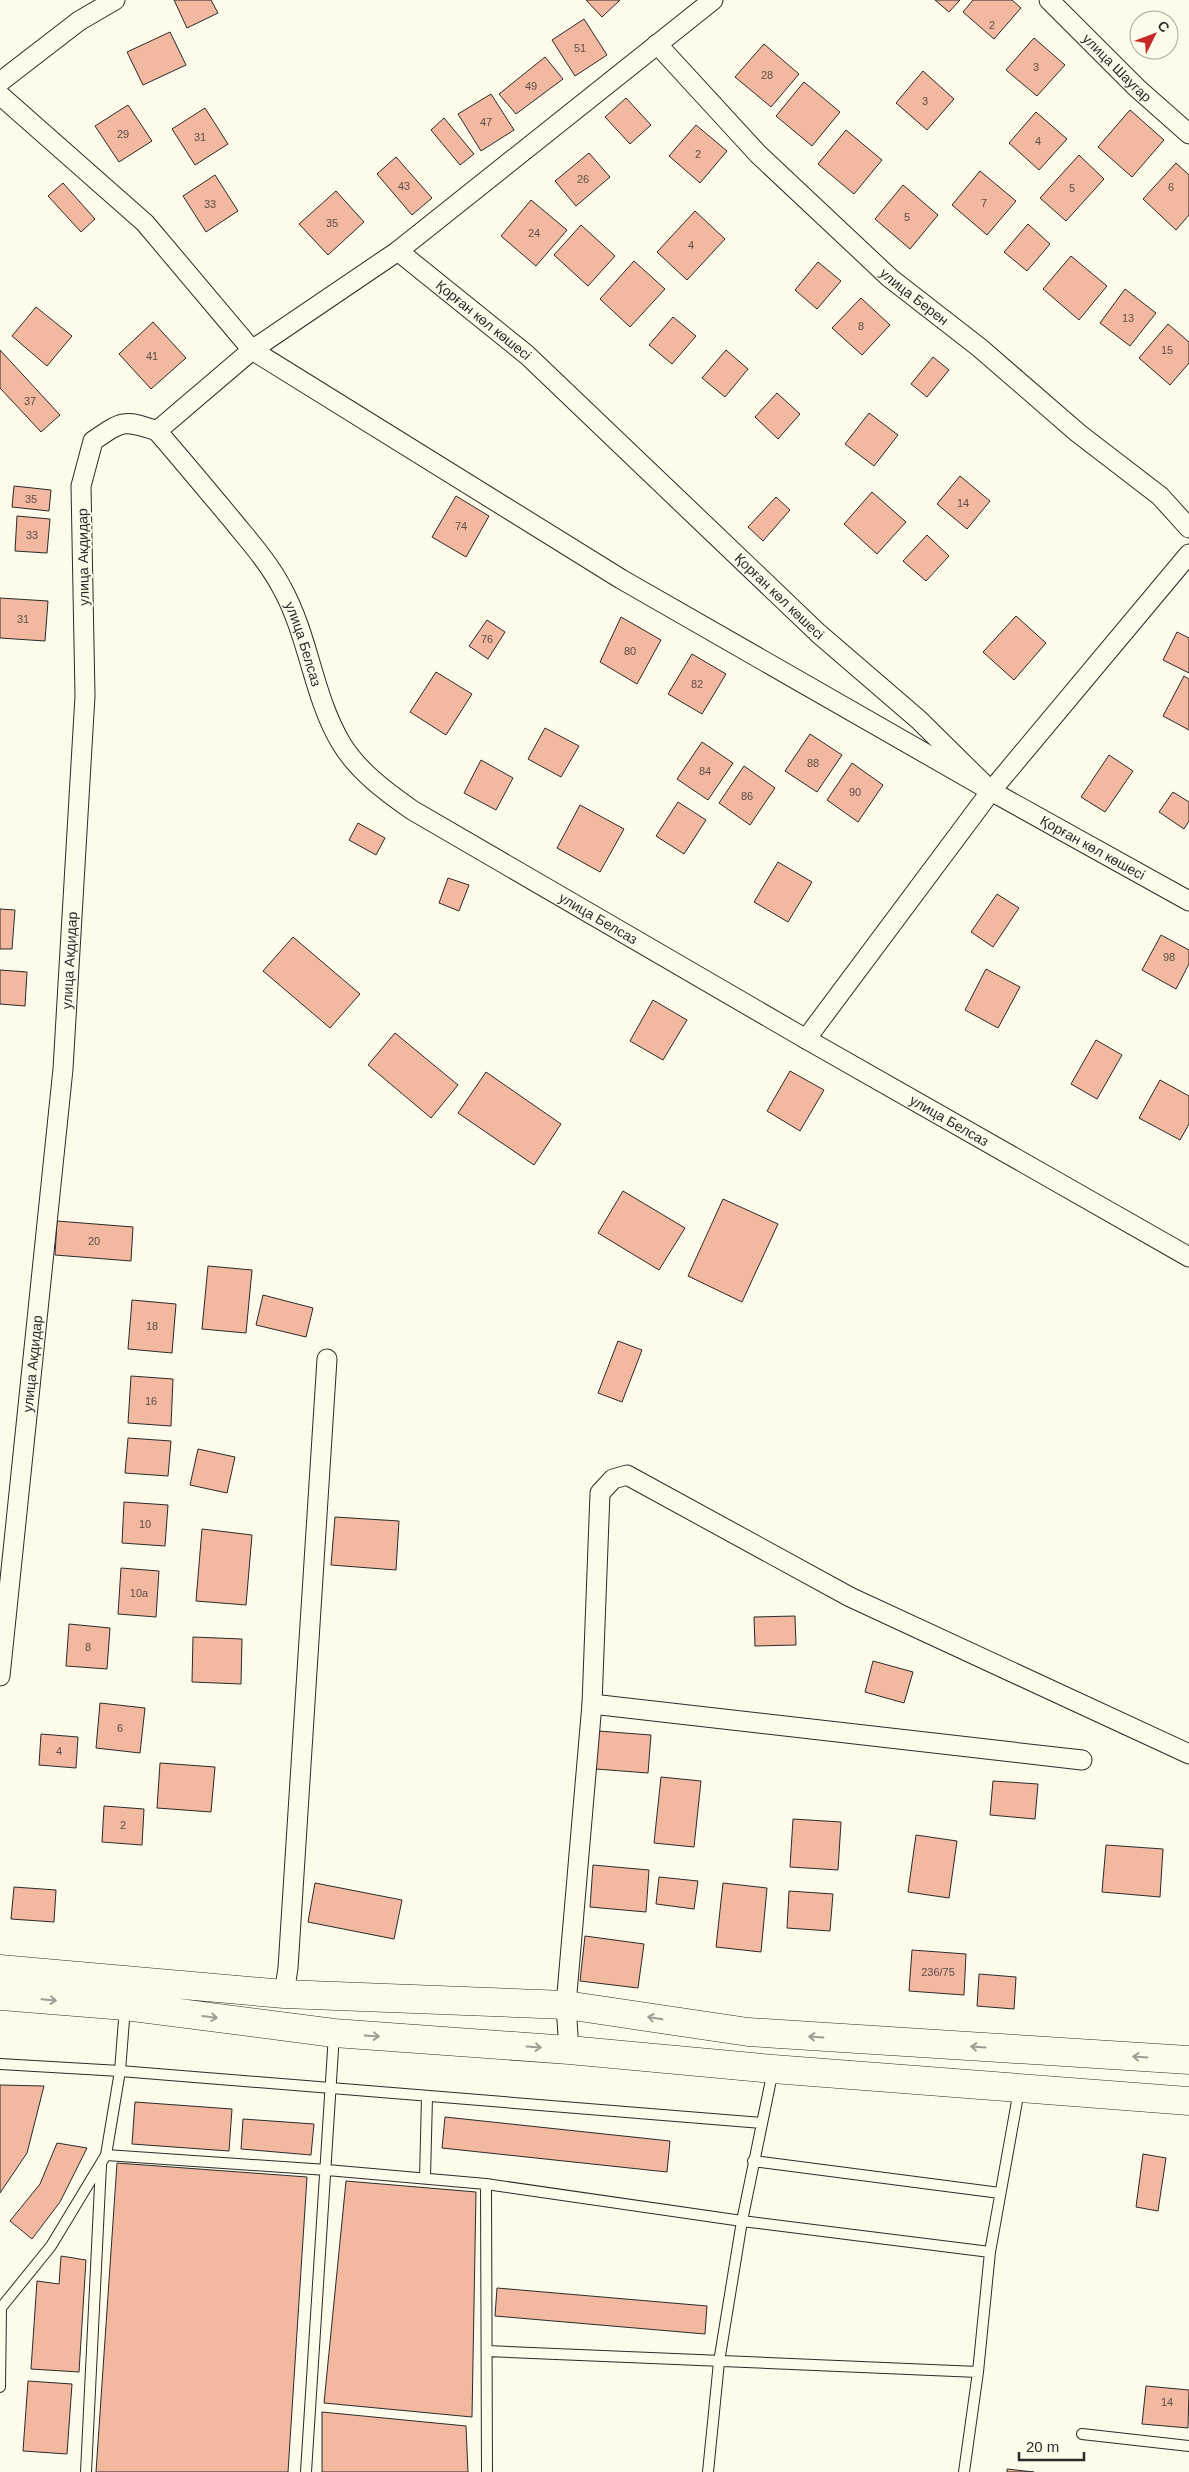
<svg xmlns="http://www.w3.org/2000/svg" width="1189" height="2472" font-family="Helvetica,sans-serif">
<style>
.building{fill:#f2b8a0;stroke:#2b2b2b}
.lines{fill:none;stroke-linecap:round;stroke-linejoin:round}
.lane-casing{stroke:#2b2b2b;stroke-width:12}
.street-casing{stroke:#2b2b2b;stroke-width:21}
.primary-casing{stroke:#2b2b2b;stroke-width:29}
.lane{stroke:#fdfbea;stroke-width:10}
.street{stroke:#fdfbea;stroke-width:19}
.primary{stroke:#fdfbea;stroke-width:28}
.oneway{stroke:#9e9d94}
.labels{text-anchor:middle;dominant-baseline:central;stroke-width:4;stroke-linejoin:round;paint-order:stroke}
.number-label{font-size:11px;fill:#5d4e48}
.street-label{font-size:14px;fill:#2b2b2b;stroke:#fdfbea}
</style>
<rect width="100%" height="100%" fill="#fdfbea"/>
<path class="building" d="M174,0H211L218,13L187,28Z
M586,0H620L602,17Z
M935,0H960L949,12Z
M973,0H1012L1021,8L994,39L963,12Z
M584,19L607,55L575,76L552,40Z
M170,32L186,65L143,85L127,52Z
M1034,38L1065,65L1037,96L1006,70Z
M764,44L799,74L771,107L735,77Z
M545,57L563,79L516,114L499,94Z
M923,71L954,99L927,130L896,103Z
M804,82L840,112L812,146L776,116Z
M491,94L514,130L481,151L458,114Z
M626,98L651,125L630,144L605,117Z
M128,105L152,141L119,162L95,126Z
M205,108L228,144L195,165L172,129Z
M1130,110L1164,140L1132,177L1098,147Z
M1036,112L1067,139L1039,170L1009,143Z
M444,118L474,154L460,165L431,130Z
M696,125L727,151L700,183L669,156Z
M846,130L882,160L854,194L818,164Z
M589,153L610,177L576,206L555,181Z
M1079,155L1104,179L1066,221L1040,198Z
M396,157L432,198L412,215L377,174Z
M1176,163L1189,175V215L1176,230L1143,199Z
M980,171L1016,201L987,235L952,205Z
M215,175L238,211L206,232L183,196Z
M63,183L95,219L81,232L48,196Z
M903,185L938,215L910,249L875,219Z
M336,191L364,222L328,255L299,224Z
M531,200L567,230L536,266L501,236Z
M695,211L725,239L687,280L657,252Z
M1028,224L1050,244L1027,271L1004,252Z
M581,225L615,256L588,286L554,255Z
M1071,256L1107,286L1079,320L1043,289Z
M634,261L665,289L630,327L600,299Z
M818,262L841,281L817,309L795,290Z
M1125,289L1156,313L1130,346L1100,323Z
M861,298L890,325L862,355L832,328Z
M36,307L72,336L47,366L12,336Z
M673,317L696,336L672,364L649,345Z
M153,322L186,358L151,389L119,354Z
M1168,324L1189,342V363L1170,385L1139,358Z
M0,350L60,415L41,432L0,388Z
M726,350L748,369L725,397L702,378Z
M933,357L949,370L927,397L911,384Z
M777,393L800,414L778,439L755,417Z
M869,413L898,435L874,466L845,444Z
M960,476L990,501L967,529L937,504Z
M14,486L51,490L49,511L12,507Z
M872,492L906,522L877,554L844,524Z
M456,496L489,516L466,557L432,537Z
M776,497L790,510L763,541L748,527Z
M17,516L50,519L47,553L15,551Z
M927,535L949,556L926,581L903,561Z
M0,598L48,601L45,641L0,638Z
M1016,616L1046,643L1014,680L983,652Z
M621,617L661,640L637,684L600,662Z
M487,620L505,632L488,659L469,646Z
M1177,632L1189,638V673L1163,660Z
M692,654L726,674L702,714L668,694Z
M436,672L472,694L446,735L410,712Z
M1184,676L1189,679V730L1163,716Z
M545,728L579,746L561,777L528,759Z
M810,734L842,755L817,792L785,771Z
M702,742L733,763L708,800L677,779Z
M1109,755L1133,771L1105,812L1081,797Z
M481,760L513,778L496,810L464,793Z
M852,763L883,785L858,822L827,800Z
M744,766L775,788L750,825L719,803Z
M1173,792L1189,802V821L1184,829L1159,812Z
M678,802L706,820L684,854L656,836Z
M580,805L624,829L600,872L557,848Z
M358,823L385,838L376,855L349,840Z
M778,862L812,882L788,922L754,902Z
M448,878L469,885L459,911L439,903Z
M997,894L1019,908L993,947L971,932Z
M0,909L15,910L12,949H0Z
M1161,935L1189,950V964L1176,989L1142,970Z
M293,937L360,994L330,1028L263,971Z
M986,969L1020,987L998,1028L965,1010Z
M0,970L27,972L25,1006L0,1004Z
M653,1000L687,1020L663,1060L630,1041Z
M395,1033L458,1085L431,1118L368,1065Z
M1096,1040L1122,1055L1097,1099L1071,1084Z
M790,1071L824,1090L800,1131L767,1111Z
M486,1072L561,1124L534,1165L458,1113Z
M1160,1080L1189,1096V1124L1180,1140L1139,1118Z
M623,1191L685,1228L659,1270L598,1233Z
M723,1199L778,1224L742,1302L688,1276Z
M57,1221L133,1227L131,1261L55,1255Z
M208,1266L252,1270L246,1333L202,1329Z
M263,1295L313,1308L306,1337L256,1325Z
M132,1300L176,1304L172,1353L128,1349Z
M618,1341L642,1350L622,1402L598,1393Z
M131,1376L173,1379L171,1426L128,1423Z
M128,1438L171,1441L168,1476L125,1473Z
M198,1449L235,1457L227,1493L190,1485Z
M124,1502L168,1505L165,1546L122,1543Z
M335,1517L399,1521L396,1570L331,1565Z
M202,1529L252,1535L246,1605L196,1601Z
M121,1568L159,1571L156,1617L118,1614Z
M795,1616L796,1645L755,1646L754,1617Z
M69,1624L110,1628L107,1669L66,1666Z
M193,1637L242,1639L241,1684L192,1682Z
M873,1661L913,1672L904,1703L865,1692Z
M100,1703L145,1708L140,1753L96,1748Z
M598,1731L651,1735L648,1773L596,1769Z
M41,1734L78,1737L76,1768L39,1765Z
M160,1763L215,1767L211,1812L157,1808Z
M661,1777L701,1781L694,1847L654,1843Z
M993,1781L1038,1784L1035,1819L990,1815Z
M104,1806L144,1809L142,1845L102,1842Z
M793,1819L841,1822L838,1870L790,1867Z
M916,1835L957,1841L949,1898L908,1892Z
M1106,1845L1163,1849L1160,1897L1102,1892Z
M593,1865L649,1870L646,1912L590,1907Z
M659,1877L698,1881L694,1909L656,1904Z
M315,1883L402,1900L394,1939L308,1922Z
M723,1883L767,1888L761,1952L716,1947Z
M14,1887L56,1890L54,1922L11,1919Z
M789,1891L833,1894L830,1931L787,1928Z
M585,1936L644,1944L638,1988L580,1981Z
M912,1950L966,1954L964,1995L909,1991Z
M979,1974L1016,1977L1014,2009L977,2006Z
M0,2085L44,2086L27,2153L0,2193Z
M135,2102L232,2109L229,2151L132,2144Z
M445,2117L670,2141L667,2172L442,2148Z
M243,2119L314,2124L311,2155L241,2149Z
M57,2143L87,2148L60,2202L32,2239L10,2221L40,2184Z
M1143,2154L1166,2158L1158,2211L1136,2207Z
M117,2163L307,2177L288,2472H96Z
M346,2181L476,2192L472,2417L324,2403Z
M61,2256L86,2260L79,2372L31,2369L37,2281L59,2284Z
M497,2288L707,2306L705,2334L495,2316Z
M28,2381L72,2384L67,2454L23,2451Z
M1146,2386L1189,2390L1188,2428L1142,2424Z
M322,2412L466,2426L468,2472H322Z
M1007,2469L1034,2472H1007Z"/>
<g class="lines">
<g class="lane-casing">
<path id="lane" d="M0,2064L120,2071L762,2123
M106,2155L327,2170L486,2184
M753,2161L1000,2193
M425,2178L427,2097
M0,2309L51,2246L106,2155L120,2071L125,2007
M487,2351L978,2372
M0,2387L1,2309
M1082,2434L1189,2446
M86,2472L101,2165
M306,2472L334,2034
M487,2472L486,2184L742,2221L990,2252
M708,2472L719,2362L742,2221L773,2070
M964,2472L978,2372L990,2252L1019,2090"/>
</g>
<g class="street-casing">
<g id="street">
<path id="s1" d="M1049,0L1137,88L1189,134"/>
<path id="s2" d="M657,44L758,154L890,278L980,348L1078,433L1160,496L1189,528"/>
<path d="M0,82L79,21L115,0"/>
<path d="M0,95L145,223L252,350L621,579L991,791"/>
<path id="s3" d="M398,251L527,355L818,633L919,720L991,791L1189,901"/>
<path id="s4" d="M157,431C183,461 208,491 233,521C250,542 269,563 282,588C309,637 313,696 341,743C358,771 385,791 412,810L806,1039L1189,1257"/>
<path d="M806,1039L991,791L1189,554"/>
<path id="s5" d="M0,1676L63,1069L85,696L81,486L93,441C122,421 124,419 157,431L252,350L398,251L713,0"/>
<path d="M592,1704L1082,1760"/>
<path d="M284,1994L288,1968L327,1359"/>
<path d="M569,2050L566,2005L592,1704L600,1493L613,1479L627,1475L850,1597L1189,1754"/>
</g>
</g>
<g class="primary-casing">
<path id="primary" d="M0,1969L284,1994L566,2005L748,2032L1189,2060
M0,1996L125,2006L334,2033L569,2050L773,2069L1189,2101"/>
</g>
<use href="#lane" class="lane"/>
<use href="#street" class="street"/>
<use href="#primary" class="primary"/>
</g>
<defs><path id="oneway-shaft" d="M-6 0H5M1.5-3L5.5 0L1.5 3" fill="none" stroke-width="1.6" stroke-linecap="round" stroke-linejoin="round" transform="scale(1.25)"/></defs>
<g class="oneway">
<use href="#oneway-shaft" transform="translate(49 2000) rotate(5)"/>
<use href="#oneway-shaft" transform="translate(210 2017) rotate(7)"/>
<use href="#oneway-shaft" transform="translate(655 2018) rotate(-171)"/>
<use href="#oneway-shaft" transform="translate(372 2036) rotate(4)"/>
<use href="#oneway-shaft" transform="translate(816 2037) rotate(-176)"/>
<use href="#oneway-shaft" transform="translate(534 2047) rotate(4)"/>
<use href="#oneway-shaft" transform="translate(978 2047) rotate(-176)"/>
<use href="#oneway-shaft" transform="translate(1140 2057) rotate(-176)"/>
</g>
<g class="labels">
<g class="number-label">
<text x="992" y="25">2</text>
<text x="580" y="48">51</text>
<text x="1036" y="67">3</text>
<text x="767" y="75">28</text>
<text x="531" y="86">49</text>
<text x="925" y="101">3</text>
<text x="486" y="122">47</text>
<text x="123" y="134">29</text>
<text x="200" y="137">31</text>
<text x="1038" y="141">4</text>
<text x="698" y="154">2</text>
<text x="583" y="179">26</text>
<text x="404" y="186">43</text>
<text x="1171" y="187">6</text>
<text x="1072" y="188">5</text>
<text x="984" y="203">7</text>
<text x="210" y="204">33</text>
<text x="907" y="217">5</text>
<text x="332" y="223">35</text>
<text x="534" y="233">24</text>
<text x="691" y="245">4</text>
<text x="1128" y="318">13</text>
<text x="861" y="326">8</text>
<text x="1167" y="350">15</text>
<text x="152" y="356">41</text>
<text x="30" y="401">37</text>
<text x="31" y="499">35</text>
<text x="963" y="503">14</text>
<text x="461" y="526">74</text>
<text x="32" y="535">33</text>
<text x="23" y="619">31</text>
<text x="487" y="639">76</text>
<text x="630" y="651">80</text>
<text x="697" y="684">82</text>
<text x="813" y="763">88</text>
<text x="705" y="771">84</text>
<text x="855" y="792">90</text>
<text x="747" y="796">86</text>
<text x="1169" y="957">98</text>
<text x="94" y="1241">20</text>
<text x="152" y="1326">18</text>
<text x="151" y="1401">16</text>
<text x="145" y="1524">10</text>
<text x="139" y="1593">10а</text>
<text x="88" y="1647">8</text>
<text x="120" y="1728">6</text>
<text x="59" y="1751">4</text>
<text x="123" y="1825">2</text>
<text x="938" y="1972">236/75</text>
<text x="1167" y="2402">14</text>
</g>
<g class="street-label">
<text stroke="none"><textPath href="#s1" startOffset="96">улица Шаугар</textPath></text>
<text stroke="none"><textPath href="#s2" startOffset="361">улица Берен</textPath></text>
<text stroke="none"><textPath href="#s3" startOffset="110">Қорған көл көшесі</textPath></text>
<text transform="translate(83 557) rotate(-91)">улица Акдидар</text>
<text stroke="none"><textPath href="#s3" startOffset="515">Қорған көл көшесі</textPath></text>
<text stroke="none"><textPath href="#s4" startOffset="261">улица Белсаз</textPath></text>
<text stroke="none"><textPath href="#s3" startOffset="919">Қорған көл көшесі</textPath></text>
<text stroke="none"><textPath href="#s4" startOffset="681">улица Белсаз</textPath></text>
<text stroke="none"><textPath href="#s5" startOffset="719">улица Акдидар</textPath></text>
<text stroke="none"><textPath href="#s4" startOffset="1086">улица Белсаз</textPath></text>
<text stroke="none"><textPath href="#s5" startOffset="314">улица Акдидар</textPath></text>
</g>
</g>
<g transform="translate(1154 35) rotate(48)"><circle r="24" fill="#fdfbea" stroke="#a9a89e"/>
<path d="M0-4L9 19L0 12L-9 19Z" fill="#c62828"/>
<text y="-8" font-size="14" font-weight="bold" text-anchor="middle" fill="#2b2b2b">С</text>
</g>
<path d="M1019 2452v8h65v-8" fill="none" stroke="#2b2b2b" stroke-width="2.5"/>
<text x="1026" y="2452" font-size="15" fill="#2b2b2b" stroke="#fdfbea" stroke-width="4" paint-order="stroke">20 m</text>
</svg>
